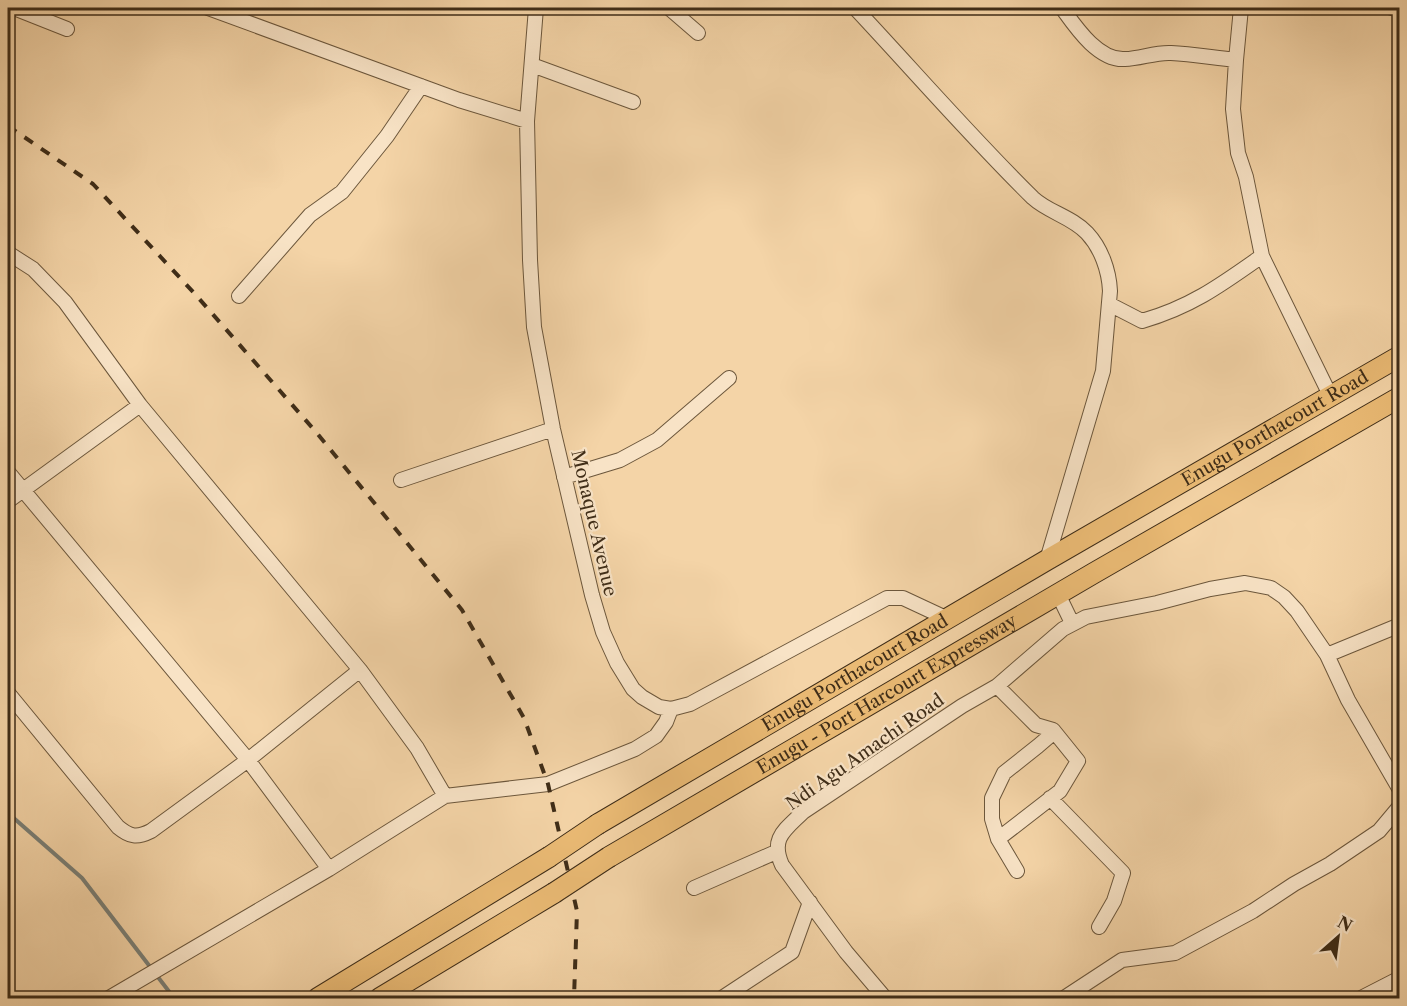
<svg xmlns="http://www.w3.org/2000/svg" width="1407" height="1006" font-family="'Libre Caslon Text',serif">
<style>
.lines{fill:none;stroke-linecap:round;stroke-linejoin:round}
.stream{stroke:#7a7f76;stroke-width:4}
.minor-casing{stroke:#6c573c;stroke-width:16}
.highway-casing{stroke:#3f2d18;stroke-width:22}
.minor{stroke:#f8e3c6;stroke-width:14}
.highway{stroke:#eaba74;stroke-width:20}
.rail{stroke:#3f2d18;stroke-width:4;stroke-dasharray:10 10;stroke-linecap:butt}
.highway-bridge-casing{stroke:#3f2d18;stroke-width:22;stroke-linecap:butt}
.highway-bridge{stroke:#eaba74;stroke-width:20}
.labels{text-anchor:middle;dominant-baseline:central;stroke-width:4.5;stroke-linejoin:round;paint-order:stroke}
.street-label{font-size:18px;fill:#3f2d18;stroke:#f8e3c6}
</style>
<rect width="100%" height="100%" fill="#f4d4a7"/>
<filter id="stains"><feTurbulence type="fractalNoise" baseFrequency=".00333" numOctaves="4"/><feColorMatrix values="0 0 0 0 .2 0 0 0 0 .09 0 0 0 0 .02 0 0 0 .5 -.17"/></filter>
<radialGradient id="worn" r=".72"><stop offset=".6" stop-color="#630" stop-opacity="0"/><stop offset="1" stop-color="#630" stop-opacity=".3"/></radialGradient>
<g class="lines">
<path class="stream" d="M8,813L82,878L174,998"/>
<g class="minor-casing">
<path id="minor" d="M14,8L67,29
M208,8L459,100L527,121
M536,8L527,121L530,260L534,327L553,429L592,595L603,632L617,663L633,689L642,697L659,707L671,709L690,704L887,598H903L948,619
M669,8L698,33
M855,8C914,71 971,137 1033,198C1048,212 1072,217 1087,233C1101,248 1109,270 1110,291L1103,371L1047,560
M1062,8C1075,26 1098,61 1125,59C1140,59 1155,52 1171,53C1192,54 1215,58 1236,60L1241,8
M1392,8L1400,9
M1236,60L1233,109L1238,153L1246,177L1262,256L1330,395
M532,65L633,102
M8,253L33,269L65,302L140,405L360,670L417,748L445,796L548,784L635,749L656,736L666,722L671,709
M239,296L310,215L342,192L387,136L421,86
M1109,304L1142,321C1191,307 1221,285 1262,256
M8,472L248,760L329,869
M564,477L620,460L657,440L729,378
M401,480L553,429
M8,501L140,405
M1058,594L1072,623
M1327,655L1400,625
M997,686L1036,725L1053,730L1052,734L1038,746L1004,773L992,798V819L998,839L1017,871
M8,693L118,827C130,837 137,838 151,831L248,760L360,670
M1050,798L1123,873L1114,901L1099,927
M998,839L1060,791L1078,761L1053,730
M694,888L776,852
M109,998L329,869L445,796
M722,998L792,952L810,902
M885,998L846,952L782,865C770,838 785,830 803,812L962,706L997,686L1063,629L1086,617L1157,603L1210,589L1245,583L1271,588L1284,597L1297,611L1327,655L1348,700L1400,790
M1064,998L1122,960L1175,953L1253,911L1294,884L1330,864L1379,831L1400,806
M1361,998L1400,978"/>
</g>
<g class="highway-casing">
<g id="highway">
<path id="s1" d="M598,824L1047,560L1400,356"/>
<path id="s2" d="M609,857L1094,573L1400,397"/>
<path d="M318,998L549,857"/>
<path d="M380,998L554,893"/>
</g>
</g>
<use href="#minor" class="minor"/>
<use href="#highway" class="highway"/>
<path class="rail" d="M8,126L93,184L195,294L316,432L462,610L524,718L548,784L577,911L574,998"/>
<g class="highway-bridge-casing">
<path id="highway-bridge" d="M549,857L598,824
M554,893L609,857"/>
</g>
<use href="#highway-bridge" class="highway-bridge"/>
</g>
<g class="labels">
<g class="street-label">
<text stroke="none"><textPath href="#s1" startOffset="784">Enugu Porthacourt Road</textPath></text>
<text transform="translate(594 523) rotate(77)">Monaque Avenue</text>
<text stroke="none"><textPath href="#s1" startOffset="298">Enugu Porthacourt Road</textPath></text>
<text stroke="none"><textPath href="#s2" startOffset="322">Enugu - Port Harcourt Expressway</textPath></text>
<text transform="translate(865 752) rotate(-35)">Ndi Agu Amachi Road</text>
</g>
</g>
<rect width="1407" height="1006" fill="none" stroke="#f4d4a7" stroke-width="30"/>
<rect x="9" y="9" width="1389" height="988" fill="none" stroke="#3f2d18" stroke-width="3"/>
<rect x="15" y="15" width="1377" height="976" fill="none" stroke="#3f2d18" stroke-width="1.5"/>
<g transform="translate(1338 937) rotate(28)" stroke="#f8e3c6" stroke-width="4.5" paint-order="stroke">
<path d="M0-4.5L10 22L0 15L-10 22Z" fill="#3f2d18"/>
<text y="-9" font-size="16" font-weight="bold" text-anchor="middle" fill="#3f2d18">N</text>
</g>
<rect width="100%" height="100%" filter="url(#stains)"/>
<rect width="100%" height="100%" fill="url(#worn)"/>
</svg>
